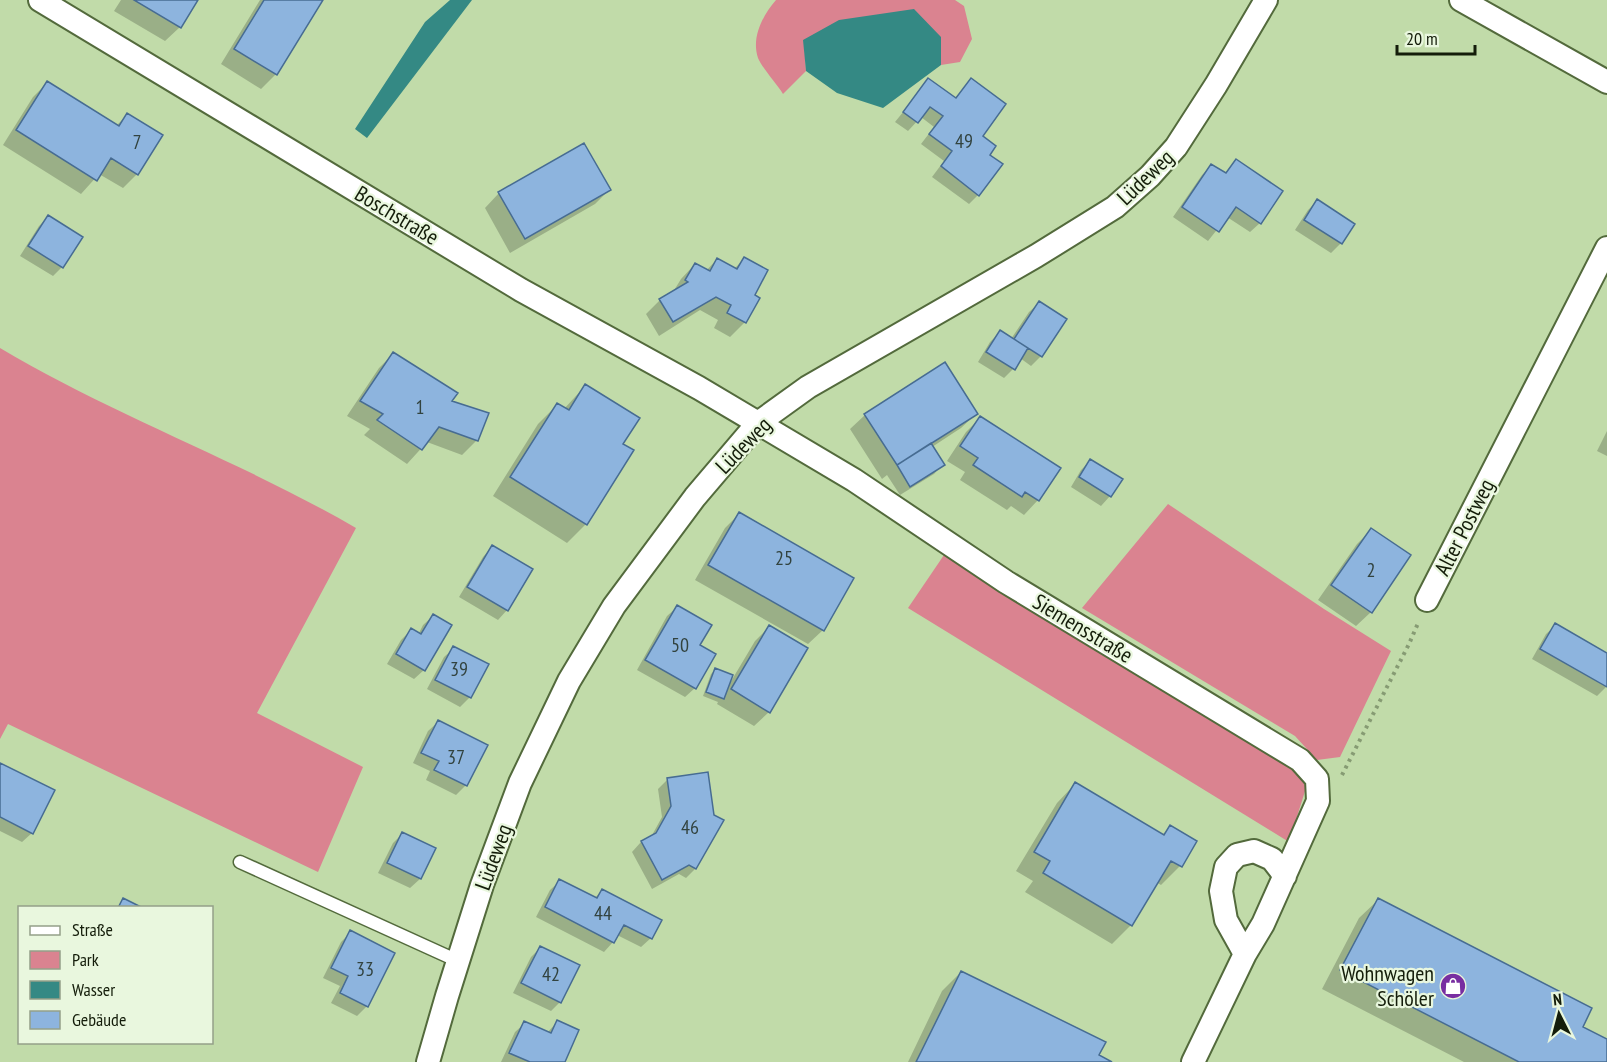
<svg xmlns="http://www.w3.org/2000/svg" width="1607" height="1062" font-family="'PT Sans Narrow',sans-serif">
  <rect width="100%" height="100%" fill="#c1dba9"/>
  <!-- green -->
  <path fill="#da8390" d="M776,0H955L964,6L972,39L960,62L941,65V37L804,40L806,71L783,94C777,84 762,68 758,58C751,37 763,15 776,0Z
    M0,348C114,416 241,461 356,528L257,713L363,767L318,872L8,724L0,739Z
    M1168,504L1324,609L1391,651L1340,757L1317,760L1295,736L1082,608Z
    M944,555L1299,770L1306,788L1289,842L908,608Z"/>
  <!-- water -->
  <path fill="#348984" d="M450,0H472L367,138L355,129L425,22Z
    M914,9L941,37V65L883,108L837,93L806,71L803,40L839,20Z"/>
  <!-- shadow -->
  <path fill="#0003" d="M121,0H196L180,27L165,41L114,11Z
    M260,0H321L276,74L261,89L221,64Z
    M929,80L954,99L971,80L981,136L988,155L978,195L969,204L932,177L944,161L921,144L934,127L921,117L908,131L895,122Z
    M47,83L116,126L127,115L137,174L123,188L99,174L81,194L3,145L33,97Z
    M1236,161L1260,223L1250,232L1227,217L1208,241L1173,217L1202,175L1211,166L1224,174Z
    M609,190L595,204L510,253L485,208L499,193Z
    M1317,201L1353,224L1341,243L1331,253L1295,230L1308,210Z
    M48,217L62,267L53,276L20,256L39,226Z
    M717,259L734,269L744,259L753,295L745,322L730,337L714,328L718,320L700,310L659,336L646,314L660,300L673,292L681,279L695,264L706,271Z
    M1039,303L1065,320L1041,356L1031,366L1020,358L1013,369L1004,378L978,362L990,342L1000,332L1011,339L1029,312Z
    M393,354L450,401L477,440L462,455L427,442L407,464L364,435L370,429L347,416L379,368Z
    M585,386L621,444L586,524L567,543L493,496L538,424L557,405L564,409Z
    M976,414L961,428L932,447L943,464L934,474L900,495L887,475L882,479L850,429L865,415Z
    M980,418L1038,500L1024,515L1011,506L1007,510L960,480L965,472L947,461L966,432Z
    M1607,431V456L1597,451Z
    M1091,460L1110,496L1101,506L1071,487L1081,470Z
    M739,514L823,630L808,644L695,580L725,528Z
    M1371,530V612L1356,626L1318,600L1357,544Z
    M492,547L507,610L498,620L459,597L483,557Z
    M677,607L698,646L695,688L685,697L637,670L667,616Z
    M433,616L424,670L414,679L387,664L401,640L411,630L418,635L423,625Z
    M1556,625L1607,654V686L1597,696L1532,659L1546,634Z
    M769,627V712L754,726L717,704L718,702L703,696L711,674L715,670L730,683L755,641Z
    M454,648L487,665L470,697L460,707L427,689L444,657Z
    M438,722L466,785L456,795L426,780L430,771L413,763L428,731Z
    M0,766L32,833L22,842L0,831Z
    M668,779L695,869L686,878L679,874L652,889L632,852L641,842L651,837L662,817L658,789Z
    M1075,784L1162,835L1171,827L1180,866L1161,885L1156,882L1131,925L1112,944L1025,892L1033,881L1016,871L1057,803Z
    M402,834L434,849L420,879L410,888L378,873L393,843Z
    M560,881L594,899L602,890L651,938L641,947L617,935L613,942L604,952L536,917L550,890Z
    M1378,900L1581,1027L1607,1041V1062H1464L1322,989L1359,918Z
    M351,932L393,954L367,1006L357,1016L331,1003L340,986L323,978L341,942Z
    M540,948L560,1002L551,1011L513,993L531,957Z
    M961,972L1109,1062H908L942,991Z
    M557,1022L563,1062H501L515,1032L525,1023L547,1033Z"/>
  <!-- building -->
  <path fill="#8db4de" stroke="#476c92" stroke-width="1.5" d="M134,0H198L181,28Z
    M264,0H323L277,75L234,49Z
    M928,78L956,98L971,78L1006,104L983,136L996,146L990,155L1003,164L979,196L941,166L952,151L929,134L943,116L930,107L918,123L903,112Z
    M47,81L119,126L127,113L163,135L138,175L111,158L97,181L16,130Z
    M584,143L611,190L525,239L498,192Z
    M1236,159L1283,191L1261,224L1236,207L1219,232L1182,207L1211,164L1226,173Z
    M1317,199L1355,224L1342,244L1304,220Z
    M48,215L83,237L63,268L28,246Z
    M744,257L768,270L755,295L760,298L746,323L727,313L731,305L716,297L673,322L659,299L688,282L685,280L695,263L710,271L717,258L737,269Z
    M1039,301L1067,319L1042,357L1014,339Z
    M1000,330L1028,348L1015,370L986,352Z
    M393,352L458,393L452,401L489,413L478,441L439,427L422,450L377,420L383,414L360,401Z
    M945,362L978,414L897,465L864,414Z
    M585,384L640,418L623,444L634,450L587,525L510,477L557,403L569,410Z
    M980,416L1061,468L1039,501L1025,492L1022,497L973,465L978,458L960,446Z
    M931,443L945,465L910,487L897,465Z
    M1090,459L1123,479L1111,497L1079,477Z
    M739,512L854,578L824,631L708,565Z
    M1371,528L1411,555L1372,613L1331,585Z
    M492,545L533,569L508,611L467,587Z
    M677,605L712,625L700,645L716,654L696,689L645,660Z
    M433,614L452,625L425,671L396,654L411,628L421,634Z
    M1555,623L1607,653V687L1540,649Z
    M769,625L808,648L770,713L731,689Z
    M453,646L489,664L471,698L435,680Z
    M715,668L733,675L724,699L706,692Z
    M438,720L488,745L467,786L434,770L439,761L421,753Z
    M0,763L55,790L33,834L0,817Z
    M708,772L714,815L724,820L696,869L689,865L662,880L641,841L656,833L671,806L667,778Z
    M1075,782L1164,835L1170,825L1197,841L1182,867L1171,861L1132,926L1043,873L1050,861L1034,852Z
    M402,832L436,848L421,879L387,863Z
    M559,879L597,898L602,889L662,920L652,939L624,925L614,943L545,907Z
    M123,898L143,908H118Z
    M1378,898L1592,1008L1583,1027L1607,1039V1062H1519L1340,970Z
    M350,930L395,953L368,1007L340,993L348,976L331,968Z
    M540,946L580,965L561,1003L521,983Z
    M961,971L1106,1042L1099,1055L1112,1062H916Z
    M557,1020L579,1030L565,1062H530L509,1053L524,1021L551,1033Z"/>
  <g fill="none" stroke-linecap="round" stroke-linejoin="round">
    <!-- lane casing -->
    <g stroke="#536a3c" stroke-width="15">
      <path id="lane" d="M240,862L458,961"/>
    </g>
    <!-- street casing -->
    <g stroke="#536a3c" stroke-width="26">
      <path id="street" d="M40,0L521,290L699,388L854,480L1006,582L1300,760L1317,779L1318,801L1263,924L1245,954L1193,1062
        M1461,0L1607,82
        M1427,600L1607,248
        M1245,954L1226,920L1221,891L1226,867L1237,855L1254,851L1272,859L1285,876
        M428,1062L447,996L482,885L520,783L569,681L614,606L695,497L758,423L808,387L1036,256L1115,207L1150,176L1176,147L1216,85L1266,0"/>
    </g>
    <!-- path -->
    <path stroke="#869b73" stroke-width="4" stroke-dasharray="3 4.5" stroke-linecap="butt" d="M1342,775L1409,644L1419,621"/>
    <!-- lane -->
    <use href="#lane" stroke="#fff" stroke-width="12"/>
    <!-- street -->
    <use href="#street" stroke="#fff" stroke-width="22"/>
  </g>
  <!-- icons -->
  <defs>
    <g id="shop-disc" transform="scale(1.35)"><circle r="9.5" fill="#782ea1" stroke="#e9f7de"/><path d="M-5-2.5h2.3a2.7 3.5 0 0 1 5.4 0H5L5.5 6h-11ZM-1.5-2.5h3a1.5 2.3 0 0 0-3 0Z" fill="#fff"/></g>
  </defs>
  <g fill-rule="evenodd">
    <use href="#shop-disc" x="1453" y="986"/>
  </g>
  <g text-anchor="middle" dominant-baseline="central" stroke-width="4.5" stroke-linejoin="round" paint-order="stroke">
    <!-- number labels -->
    <g font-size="20" fill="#32433f">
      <text x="964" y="141">49</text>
      <text x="137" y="142">7</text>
      <text x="420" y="407">1</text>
      <text x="784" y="558">25</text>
      <text x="1371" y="570">2</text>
      <text x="680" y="645">50</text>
      <text x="459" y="669">39</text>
      <text x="456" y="757">37</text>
      <text x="690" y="827">46</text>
      <text x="603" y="913">44</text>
      <text x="365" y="969">33</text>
      <text x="551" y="974">42</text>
    </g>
    <!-- street labels -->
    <g font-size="22" fill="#141d0a" stroke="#e9f7de">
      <text transform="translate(1145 177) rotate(-44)">Lüdeweg</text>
      <text transform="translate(397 215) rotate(31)">Boschstraße</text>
      <text transform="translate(743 445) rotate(-46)">Lüdeweg</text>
      <text transform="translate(1464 527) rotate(-63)">Alter Postweg</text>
      <text transform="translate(1083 628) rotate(31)">Siemensstraße</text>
      <text transform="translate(493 857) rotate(-70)">Lüdeweg</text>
    </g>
    <!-- poi labels -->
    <g font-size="22" fill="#141d0a" stroke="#e9f7de" text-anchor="end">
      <text x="1434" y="973">Wohnwagen<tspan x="1434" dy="25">Schöler</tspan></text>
    </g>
  </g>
  <!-- legend -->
  <rect x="18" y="906" width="195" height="138" fill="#e9f7de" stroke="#94a089" stroke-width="1.5"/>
  <rect x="30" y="926" width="30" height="9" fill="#ffffff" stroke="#94a089" stroke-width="1.5"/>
  <text x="72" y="936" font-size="18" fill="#141d0a">Straße</text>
  <rect x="30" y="951" width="30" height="18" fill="#da8390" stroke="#94a089" stroke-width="1.5"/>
  <text x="72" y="966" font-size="18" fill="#141d0a">Park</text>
  <rect x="30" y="981" width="30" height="18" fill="#348984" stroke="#94a089" stroke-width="1.5"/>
  <text x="72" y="996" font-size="18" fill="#141d0a">Wasser</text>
  <rect x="30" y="1011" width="30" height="18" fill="#8db4de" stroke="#94a089" stroke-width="1.5"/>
  <text x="72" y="1026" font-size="18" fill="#141d0a">Gebäude</text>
  <!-- north arrow -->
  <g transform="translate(1559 1014) rotate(354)" stroke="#e9f7de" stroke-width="4.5" paint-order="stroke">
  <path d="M0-4.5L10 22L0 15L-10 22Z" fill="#141d0a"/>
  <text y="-9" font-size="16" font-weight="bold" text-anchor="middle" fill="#141d0a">N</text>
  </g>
  <!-- scale -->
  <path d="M1397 45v9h78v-9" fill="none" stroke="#141d0a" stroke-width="3"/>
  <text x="1406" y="45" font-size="18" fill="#141d0a" stroke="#e9f7de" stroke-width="4.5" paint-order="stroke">20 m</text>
</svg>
